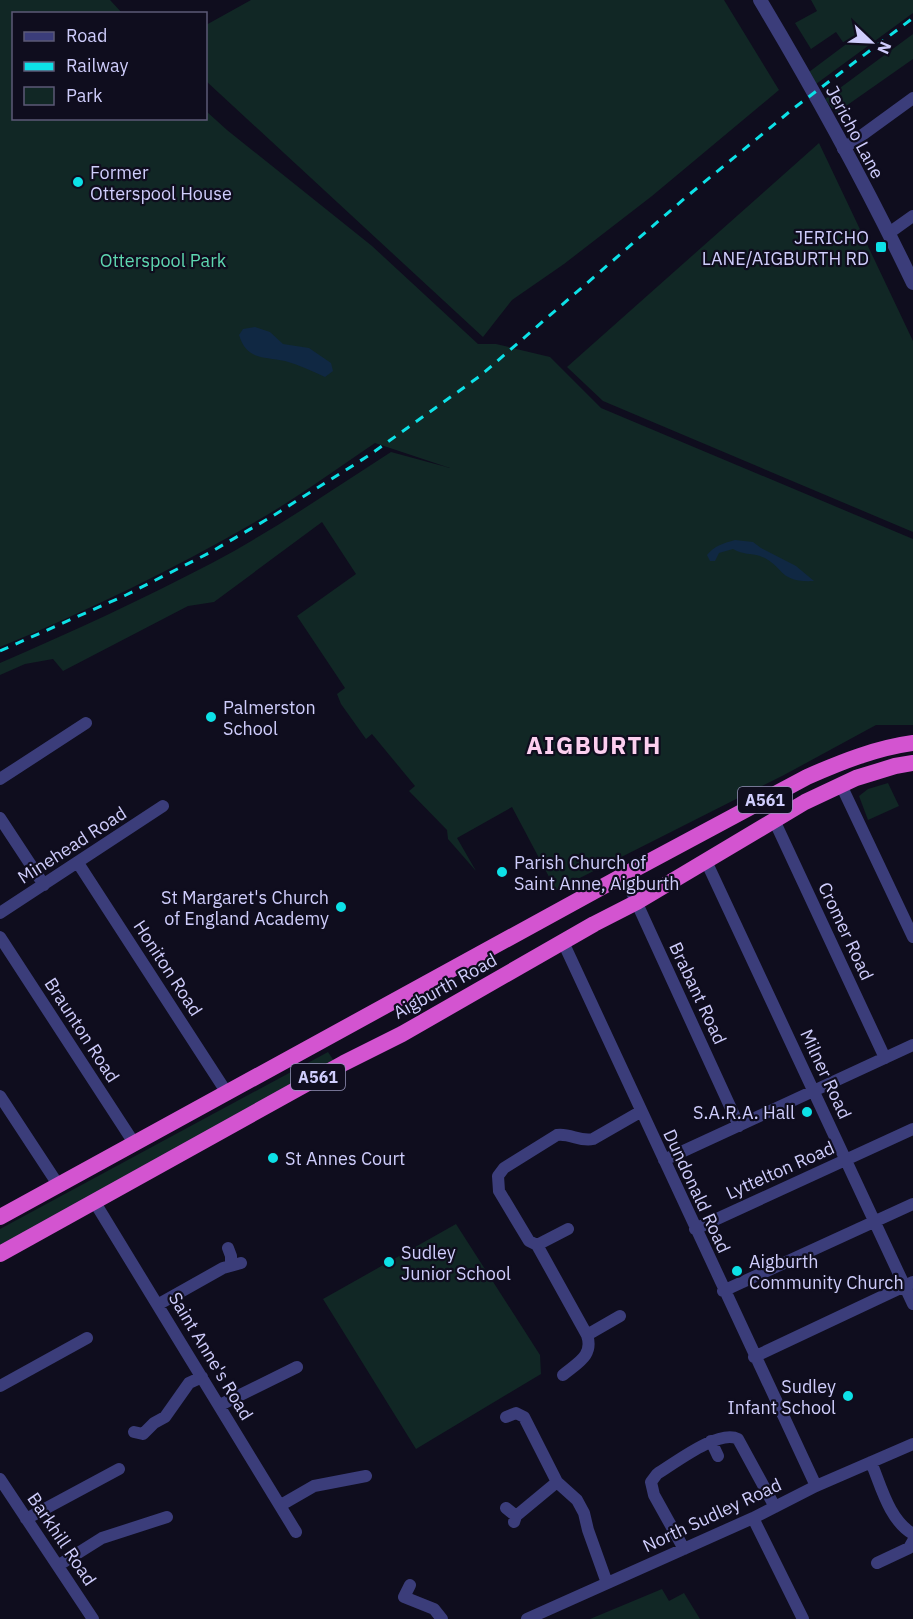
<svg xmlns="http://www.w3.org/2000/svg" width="913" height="1619" font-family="'IBM Plex Sans',sans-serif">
  <rect width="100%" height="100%" fill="#0f0d1e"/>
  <!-- green -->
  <path fill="#112725" d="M0,0H110L122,13L14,14V118H206V111L227,130L372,246L478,344H496L550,357L601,408L913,539V725H876L784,775L556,890L512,807L457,838L476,871L448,839L447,830L409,791L415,786L372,734L366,739L341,704L337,694L345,688L297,616L356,574L322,522L214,602L188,606L63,671L53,659L25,664L0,675V663C72,632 143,599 212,563C274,530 332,490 391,452L450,468L375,443C339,467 304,493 267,515C182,565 92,609 0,647Z
    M251,0H724L779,90L652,196L564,264L512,300L483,337L206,81V25Z
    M811,0H913V13L816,84L809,72L845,45L836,32L811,49L795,23L817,11Z
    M913,34V59L836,113L825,99Z
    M819,143L913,341V532L603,401L567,367Z
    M888,783L899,806L868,820L859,796L868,789Z
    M328,1052L336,1064L0,1246V1229Z
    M456,1224L540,1355L541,1374L416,1449L323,1299Z
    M662,1589L669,1601L684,1593L700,1619H590Z"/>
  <!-- water -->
  <path fill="#102843" d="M255,327L270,332L283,344L309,348L331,363L333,371L325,377C312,371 299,365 285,361C264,356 247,361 239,335L243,329Z
    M735,540L753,542L761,548L796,566L814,581C777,583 785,566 760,556C750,553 744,555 733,549L719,553L715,561H710L707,555C714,546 724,543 735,540Z"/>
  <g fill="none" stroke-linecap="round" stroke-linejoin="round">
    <!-- minor -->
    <path stroke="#3b3d7a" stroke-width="12" d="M843,149L913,98
      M889,233L913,216
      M0,779L86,723
      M841,785L913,937
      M0,818L44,885
      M774,820L885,1058
      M706,861L913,1304
      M78,863L227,1093
      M624,875L739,1126
      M0,913L163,806
      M0,937L134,1143
      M563,942L816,1486
      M0,1096L59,1186
      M664,1160L913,1045
      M94,1201L296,1532
      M695,1229L913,1129
      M537,1245L568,1229
      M228,1248L231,1256V1265
      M723,1291L913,1204
      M159,1304L223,1268L241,1263
      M587,1335L620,1316
      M754,1357L913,1282
      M563,1375C577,1363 594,1356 587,1335L537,1245L529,1241L499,1191L498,1176L504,1168L557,1135C570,1133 580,1142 593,1139L640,1112
      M0,1386L87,1338
      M220,1405L297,1367
      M506,1417L516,1413L524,1417L557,1482L577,1500L584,1513L588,1530L607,1583
      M134,1432L143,1434L154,1423L165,1417L189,1383L202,1377
      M711,1441L718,1456
      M871,1462C881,1486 889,1520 913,1534
      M0,1479L93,1619
      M281,1505L314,1486L366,1476
      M506,1508L516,1516L514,1522
      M516,1516L557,1482
      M753,1518L803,1619
      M26,1519L119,1469
      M684,1549L654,1495L651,1482L657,1474C675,1463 719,1429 738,1439L775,1507
      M877,1563L909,1548L913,1541
      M59,1565L102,1538L167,1517
      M410,1585L404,1597L434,1609L442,1619
      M527,1619L753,1518L816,1486L913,1444"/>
    <!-- tertiary -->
    <path stroke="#3b3d7a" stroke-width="14" d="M760,0C815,92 867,187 913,283"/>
    <!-- trunk -->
    <path stroke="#d354d0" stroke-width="16" d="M0,1217L624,875L807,777C841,762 876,748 913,743
      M0,1254L344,1063L402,1034L594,924L637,902L805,802L856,778L895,766L913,763"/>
    <!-- rail -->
    <path stroke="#0de1e7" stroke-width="3" stroke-dasharray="9 8" stroke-linecap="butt" d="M0,651L126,595L209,553L271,517L368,456L480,376L685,198L794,108L913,18"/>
  </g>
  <!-- markers -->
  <g fill="#0de1e7" stroke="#0f0d1e" stroke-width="2">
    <circle cx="78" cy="182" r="6"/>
    <rect x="875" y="241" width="12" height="12" rx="3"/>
    <circle cx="211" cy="717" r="6"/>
    <circle cx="502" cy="872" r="6"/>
    <circle cx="341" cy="907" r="6"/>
    <circle cx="807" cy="1112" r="6"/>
    <circle cx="273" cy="1158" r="6"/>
    <circle cx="389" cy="1262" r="6"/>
    <circle cx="737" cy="1271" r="6"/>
    <circle cx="848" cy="1396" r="6"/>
  </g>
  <g text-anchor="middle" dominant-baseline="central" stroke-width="4.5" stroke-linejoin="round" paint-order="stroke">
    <!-- shield labels -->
    <g fill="#0f0d1e" stroke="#9593b9" stroke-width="1.5">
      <rect x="738" y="787" width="54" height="26" rx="4.5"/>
      <rect x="291" y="1064" width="54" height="26" rx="4.5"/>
    </g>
    <g font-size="16" font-weight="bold" fill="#cfcdfc">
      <text x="765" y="800">A561</text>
      <text x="318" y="1077">A561</text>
    </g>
    <!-- street labels -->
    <g font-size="18" fill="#cfcdfc" stroke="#0f0d1e">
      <text transform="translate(855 132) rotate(62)">Jericho Lane</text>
      <text transform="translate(72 845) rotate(-33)">Minehead Road</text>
      <text transform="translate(846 931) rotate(65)">Cromer Road</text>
      <text transform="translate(168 968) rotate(57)">Honiton Road</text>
      <text transform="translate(445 986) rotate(-29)">Aigburth Road</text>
      <text transform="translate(698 993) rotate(65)">Brabant Road</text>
      <text transform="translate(82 1030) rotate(57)">Braunton Road</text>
      <text transform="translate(826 1074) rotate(65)">Milner Road</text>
      <text transform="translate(780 1170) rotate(-24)">Lyttelton Road</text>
      <text transform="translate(697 1191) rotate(65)">Dundonald Road</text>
      <text transform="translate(211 1356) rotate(59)">Saint Anne's Road</text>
      <text transform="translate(712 1515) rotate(-25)">North Sudley Road</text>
      <text transform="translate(62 1539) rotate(56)">Barkhill Road</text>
    </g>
    <!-- poi labels -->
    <g font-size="18" fill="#cfcdfc" stroke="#0f0d1e" text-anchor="start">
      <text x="90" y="172">Former<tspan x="90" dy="21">Otterspool House</tspan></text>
      <text x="869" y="237" text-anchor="end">JERICHO<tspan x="869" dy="21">LANE/AIGBURTH RD</tspan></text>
      <text x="223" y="707">Palmerston<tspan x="223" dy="21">School</tspan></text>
      <text x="514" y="862">Parish Church of<tspan x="514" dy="21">Saint Anne, Aigburth</tspan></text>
      <text x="329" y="897" text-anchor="end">St Margaret's Church<tspan x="329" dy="21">of England Academy</tspan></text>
      <text x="795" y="1112" text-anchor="end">S.A.R.A. Hall</text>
      <text x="285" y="1158">St Annes Court</text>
      <text x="401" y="1252">Sudley<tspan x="401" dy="21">Junior School</tspan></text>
      <text x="749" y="1261">Aigburth<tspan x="749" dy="21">Community Church</tspan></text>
      <text x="836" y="1386" text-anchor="end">Sudley<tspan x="836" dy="21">Infant School</tspan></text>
    </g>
    <!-- park labels -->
    <g font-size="18" fill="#5ed7b0" stroke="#0f0d1e">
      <text x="163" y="260">Otterspool Park</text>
    </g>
    <!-- district labels -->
    <g font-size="24" font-weight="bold" letter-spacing="1.5" fill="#fccfef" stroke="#0f0d1e">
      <text x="594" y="745">AIGBURTH</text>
    </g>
  </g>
  <!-- legend -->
  <rect x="12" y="12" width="195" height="108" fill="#0f0d1e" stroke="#5c5a77" stroke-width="1.5"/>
  <rect x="24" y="32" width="30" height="9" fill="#3b3d7a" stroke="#5c5a77" stroke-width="1.5"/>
  <text x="66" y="42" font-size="18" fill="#cfcdfc">Road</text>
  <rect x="24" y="62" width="30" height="9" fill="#0de1e7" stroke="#5c5a77" stroke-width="1.5"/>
  <text x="66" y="72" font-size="18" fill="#cfcdfc">Railway</text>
  <rect x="24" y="87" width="30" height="18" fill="#112725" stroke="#5c5a77" stroke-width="1.5"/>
  <text x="66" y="102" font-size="18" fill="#cfcdfc">Park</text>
  <!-- north arrow -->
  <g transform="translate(871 42) rotate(113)" stroke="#0f0d1e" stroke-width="4.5" paint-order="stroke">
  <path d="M0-4.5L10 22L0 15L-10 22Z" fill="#cfcdfc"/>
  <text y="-9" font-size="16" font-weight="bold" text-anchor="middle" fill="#cfcdfc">N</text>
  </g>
</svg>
